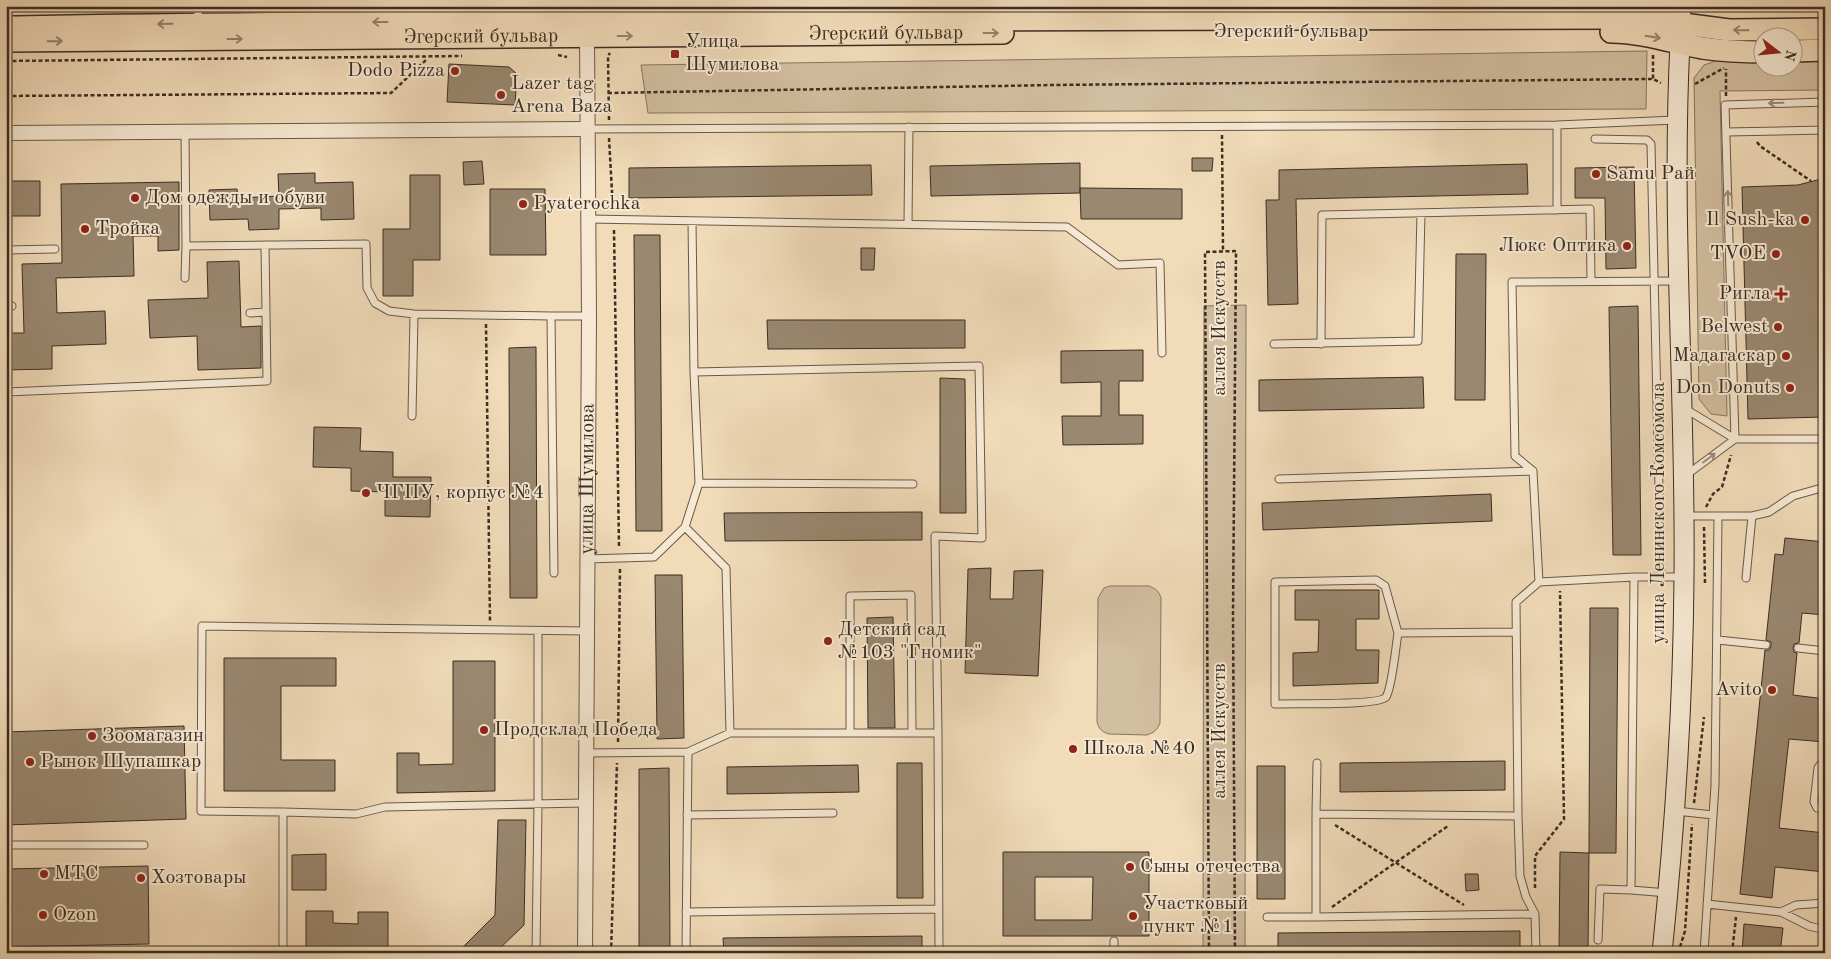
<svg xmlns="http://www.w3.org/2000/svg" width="1831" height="959" font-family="'Old Standard TT',serif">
  <rect width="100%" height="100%" fill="#f1dbb9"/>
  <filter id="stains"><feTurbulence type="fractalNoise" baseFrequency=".004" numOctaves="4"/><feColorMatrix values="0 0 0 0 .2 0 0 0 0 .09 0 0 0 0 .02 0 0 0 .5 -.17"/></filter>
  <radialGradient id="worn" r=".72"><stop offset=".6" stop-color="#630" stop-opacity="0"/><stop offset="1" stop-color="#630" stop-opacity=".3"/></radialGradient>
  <!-- green -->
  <path fill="#d2bea0" stroke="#867662" d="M1647,51L1646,109L648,113L641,65Z
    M1763,58L1764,68H1794V58H1825V90L1720,91L1727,416L1711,414L1699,399L1694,78L1704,65L1721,59Z
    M1246,305L1245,953H1203L1204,306Z
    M1110,586H1149C1156,589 1159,591 1161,598L1160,723C1157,730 1155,732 1147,735L1109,734C1102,732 1099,729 1097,722L1098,598L1104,588Z"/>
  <!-- building -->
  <path fill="#9a8871" stroke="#3b2e23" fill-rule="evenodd" d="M449,64L509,67L517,74L515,105L447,102Z
    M1192,158H1213L1212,171H1192Z
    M482,161L484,184L464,185L463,162Z
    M1080,163V193L931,196L930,166Z
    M1527,164L1528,194L1296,199L1298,304L1268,305L1266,200H1279V170Z
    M871,165L872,195L629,198V168Z
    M1634,167L1636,268L1606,269L1605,198H1575V168Z
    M315,173V183L353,182L354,219L321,220V208L279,209V229L249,230L248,219L210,220L209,190L237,189L238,198L279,196L278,174Z
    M410,175H440V260H413V296H383V229H410Z
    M1825,178V417L1748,419L1742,187L1798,185Z
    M8,181H40V216H6Z
    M179,182V250L158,251V236H133L134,276L56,278L57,313L105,311L106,344L52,346V369L6,370V333H24L22,264L62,263L61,184Z
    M1080,188L1182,189V219H1081Z
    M490,189H545L546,255H490Z
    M634,235H660L662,531H636Z
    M861,248H875L874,270H861Z
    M1456,254H1486L1485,400H1455Z
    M239,261L241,327L261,326V368L198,370L197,336L150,338L148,300L208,298L207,262Z
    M1638,306L1641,555H1613L1609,307Z
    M767,320H965V348L768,349Z
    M536,347L537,598H510L509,348Z
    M1143,350V381H1119V415H1143V444L1063,445L1062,416H1101V382L1061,383V351Z
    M1423,377L1424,408L1259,411V380Z
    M940,378L965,379L966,513H940Z
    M314,427L361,428L360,451L393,452V477H431L430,517L385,516V492L351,491V468L313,467Z
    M1491,494L1492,521L1263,530L1262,503Z
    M922,512V540L725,541L724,513Z
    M1785,538L1825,542V615L1802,613L1799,643L1794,644L1793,648L1794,652L1797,653L1793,695L1825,699V742L1789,739L1779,828L1825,833V872L1775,867L1772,898L1740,894L1765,650H1769L1771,646V642L1766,640L1775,554L1783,555Z
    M991,568L990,599H1013L1014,571L1043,570L1038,676L965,673L968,569Z
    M655,575H682L684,738L657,739Z
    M1295,590H1379V619H1356V650H1379L1378,683L1293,686V653L1318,652L1319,620H1295Z
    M1590,608H1618L1616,853H1589Z
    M893,617L895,728H868L867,618Z
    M224,658H336V686H281V760H335V791H224Z
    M453,661H495V791L397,793V753H419V765L453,764Z
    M184,726L186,819L6,825V732Z
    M1505,761V790L1340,792V763Z
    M897,763H922L923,898H897Z
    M858,765L859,792L727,794V767Z
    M1257,766H1285V899H1257Z
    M669,768L670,953H639V769Z
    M498,820H526L524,925L495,953H457L495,915Z
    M1003,852H1149V936H1003ZM1035,877H1093L1092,920H1035Z
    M1560,852L1589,853L1588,952H1559Z
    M326,854V890H292V855Z
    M148,866L149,944L6,947V869Z
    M1465,874H1478L1479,890L1466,891Z
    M306,911H333V923L358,924V912H388V953H306Z
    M1744,924L1783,928L1780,953H1742Z
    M1520,931V953H1278V933Z
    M922,936V953H724L723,938Z"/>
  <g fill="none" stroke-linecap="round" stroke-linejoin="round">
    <!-- service casing -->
    <g stroke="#685948" stroke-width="9">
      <path id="service" d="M198,23V6
        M587,129L1557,125L1676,120
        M185,132L186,246L366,244L367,288L375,303L389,311L414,314L551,316
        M1726,132L1825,130
        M1595,139L1647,140L1651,144L1661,576
        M1557,210V125
        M588,219L1067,227L1118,265L1160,263L1162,353
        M908,224L909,127
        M6,250L55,249
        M185,278L186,246
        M6,306H12
        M250,313L266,312
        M1274,344L1418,341L1421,213
        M1321,344L1322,215L1590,209L1591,281
        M694,372L979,366L982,538L935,536L938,733L939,953
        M6,392L267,381L265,245
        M1684,408L1735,439H1825
        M412,416L414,314
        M1735,439L1725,105L1825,102
        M1685,476L1735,439
        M1279,479L1533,471
        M699,483L913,484
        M1684,516H1752L1769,512L1793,496L1825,487
        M587,559L654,557L685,527L699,483L694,372L692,221
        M554,573L551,316H589
        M1746,578L1752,516
        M1539,582L1533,471L1515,456L1512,282L1678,281
        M1398,633L1385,586L1376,580L1275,582V704C1291,703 1379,706 1386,697C1392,688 1396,645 1398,633L1516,632
        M1718,640L1766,645
        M1798,648L1825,651
        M730,733H850V596L911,595L912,733H850
        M912,733H938
        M585,753L688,752L730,733L726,568L685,527
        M1825,762L1820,765L1818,768L1814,802L1817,808L1825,810
        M1676,811L1713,815
        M283,812L356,814L385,807L585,803
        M1316,814L1317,763
        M687,815L833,813
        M1518,816L1520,876L1526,897L1535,914L1536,953
        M6,845H144
        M1631,890L1668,893
        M1707,904L1781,912L1809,926L1825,930
        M686,912L938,909
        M1781,912L1796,905L1825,903
        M1535,914L1316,917V814L1518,816L1516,602L1539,582L1634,577H1684
        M1267,917H1316
        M1598,940L1600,889L1631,890L1634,577
        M1114,941V953
        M283,953V812L201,811L202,626L586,631
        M536,953L538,804V631
        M686,953L688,752
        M1704,953L1715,785L1718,516"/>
    </g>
    <!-- minor casing -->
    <g stroke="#685948" stroke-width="16">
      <g id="minor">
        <path d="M6,133L587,129"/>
        <path id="s1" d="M585,953L589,316L587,36"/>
      </g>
    </g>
    <!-- secondary casing -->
    <g stroke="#3b2e23" stroke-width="21">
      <path id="secondary" d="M1680,24L1681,6
        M1662,953C1675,828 1683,703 1684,578C1686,400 1671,221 1680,43"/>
    </g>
    <!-- primary casing -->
    <g stroke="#3b2e23" stroke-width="24">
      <g id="primary">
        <path d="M6,27C198,23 390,23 582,21C929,18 1275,17 1621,18L1652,20L1729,30L1825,29"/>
        <path d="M1611,32C1642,32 1671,42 1702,48C1722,51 1743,52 1764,52"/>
        <path id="s2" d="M6,41L1003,33"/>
        <path d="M1794,51L1825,50"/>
      </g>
    </g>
    <!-- path -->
    <path stroke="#3b2e23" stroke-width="2.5" stroke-dasharray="4 2.5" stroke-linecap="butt" d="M558,55L567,57
      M1653,55V79
      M6,61L462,56
      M1695,84L1724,68
      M608,93L1054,85L1653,79L1661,83
      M6,96L391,93L427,59
      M1726,96V69
      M609,120L608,56L610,53
      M1222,135L1223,251
      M609,138L613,210
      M1757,142L1760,146L1811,181
      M614,230L619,547
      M486,324L490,621
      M1706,507L1713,494L1722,487L1731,455
      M1704,527L1705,584
      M618,742L620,568
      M1694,803L1704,717
      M1335,825L1464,905
      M1535,888V856L1564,819L1560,591
      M1332,907L1448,826
      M1680,947L1685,931L1692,824
      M611,953L617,763
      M1209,953L1205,252L1236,251L1233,613L1235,953
      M1732,953L1736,917"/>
    <!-- service -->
    <use href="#service" stroke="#f6e8d2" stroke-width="7"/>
    <!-- minor -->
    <use href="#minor" stroke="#f6e8d2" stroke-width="14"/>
    <!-- secondary -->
    <use href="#secondary" stroke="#f6e8d2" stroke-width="19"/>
    <!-- primary -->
    <use href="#primary" stroke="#f1dbb9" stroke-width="21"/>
  </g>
  <!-- one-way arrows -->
  <defs><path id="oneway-shaft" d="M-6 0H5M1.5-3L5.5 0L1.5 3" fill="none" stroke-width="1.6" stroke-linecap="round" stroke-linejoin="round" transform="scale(1.25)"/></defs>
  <g stroke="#96846e">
    <use href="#oneway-shaft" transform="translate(380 22) rotate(180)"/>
    <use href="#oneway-shaft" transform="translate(165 24) rotate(179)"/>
    <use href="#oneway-shaft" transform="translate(1741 30) rotate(-179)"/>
    <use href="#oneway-shaft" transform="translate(991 33)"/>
    <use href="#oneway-shaft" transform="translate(625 36)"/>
    <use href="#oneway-shaft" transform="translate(1653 37) rotate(10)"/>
    <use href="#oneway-shaft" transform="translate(235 39)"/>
    <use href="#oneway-shaft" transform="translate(55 41) rotate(-1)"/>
  </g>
  <g stroke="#988b7a">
    <use href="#oneway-shaft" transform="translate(1776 103) rotate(178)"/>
    <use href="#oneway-shaft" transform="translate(1728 198) rotate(-92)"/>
    <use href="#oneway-shaft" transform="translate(1709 458) rotate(-37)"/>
  </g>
  <!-- markers -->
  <g fill="#8f2418" stroke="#f6e8d2" stroke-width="2">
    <rect x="670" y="49" width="10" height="10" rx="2.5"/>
    <circle cx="455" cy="71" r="5"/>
    <circle cx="501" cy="95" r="5"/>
    <circle cx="1596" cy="174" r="5"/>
    <circle cx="135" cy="198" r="5"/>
    <circle cx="523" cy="204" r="5"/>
    <circle cx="1805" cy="220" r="5"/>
    <circle cx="85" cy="229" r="5"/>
    <circle cx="1627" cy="246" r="5"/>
    <circle cx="1776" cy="254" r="5"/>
    <path d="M1778.5 286.5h5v5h5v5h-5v5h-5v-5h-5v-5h5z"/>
    <circle cx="1778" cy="327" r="5"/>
    <circle cx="1786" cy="356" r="5"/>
    <circle cx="1790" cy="388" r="5"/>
    <circle cx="366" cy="493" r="5"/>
    <circle cx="828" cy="641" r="5"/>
    <circle cx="1772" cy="690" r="5"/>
    <circle cx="484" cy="730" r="5"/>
    <circle cx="92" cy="736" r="5"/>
    <circle cx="1073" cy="749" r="5"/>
    <circle cx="30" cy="762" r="5"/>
    <circle cx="1130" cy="867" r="5"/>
    <circle cx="44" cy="874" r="5"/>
    <circle cx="141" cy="878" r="5"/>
    <circle cx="43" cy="915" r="5"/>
    <circle cx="1133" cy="916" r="5"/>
  </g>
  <g text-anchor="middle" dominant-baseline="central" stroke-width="4" stroke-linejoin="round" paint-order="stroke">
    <!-- street labels -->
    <g font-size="20" fill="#3b2e23" stroke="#f6e8d2">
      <text x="1291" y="32">Эгерский бульвар</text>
      <text stroke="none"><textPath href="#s2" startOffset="880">Эгерский бульвар</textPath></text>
      <text stroke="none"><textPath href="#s2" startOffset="475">Эгерский бульвар</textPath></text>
      <text transform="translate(1220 328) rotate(-90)">аллея Искусств</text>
      <text stroke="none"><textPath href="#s1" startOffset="474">улица Шумилова</textPath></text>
      <text transform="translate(1659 513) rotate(-90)">улица Ленинского Комсомола</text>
      <text transform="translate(1220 731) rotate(-90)">аллея Искусств</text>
    </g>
    <!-- poi labels -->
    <g font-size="20" fill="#3b2e23" stroke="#f6e8d2" text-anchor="start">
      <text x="685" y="42">Улица<tspan x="685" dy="23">Шумилова</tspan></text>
      <text x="445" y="71" text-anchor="end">Dodo Pizza</text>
      <text x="511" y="84">Lazer tag<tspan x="511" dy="23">Arena Baza</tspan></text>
      <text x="1606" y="174">Samu Рай</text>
      <text x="145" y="198">Дом одежды и обуви</text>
      <text x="533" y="204">Pyaterochka</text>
      <text x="1795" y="220" text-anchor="end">Il Sush-ka</text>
      <text x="95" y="229">Тройка</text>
      <text x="1617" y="246" text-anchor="end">Люкс Оптика</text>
      <text x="1766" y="254" text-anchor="end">TVOE</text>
      <text x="1771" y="294" text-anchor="end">Ригла</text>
      <text x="1768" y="327" text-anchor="end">Belwest</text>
      <text x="1776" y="356" text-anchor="end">Мадагаскар</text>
      <text x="1780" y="388" text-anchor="end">Don Donuts</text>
      <text x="376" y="493">ЧГПУ, корпус №4</text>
      <text x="838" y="630">Детский сад<tspan x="838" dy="23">№103 "Гномик"</tspan></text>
      <text x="1762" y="690" text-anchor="end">Avito</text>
      <text x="494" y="730">Продсклад Победа</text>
      <text x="102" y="736">Зоомагазин</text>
      <text x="1083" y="749">Школа №40</text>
      <text x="40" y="762">Рынок Шупашкар</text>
      <text x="1140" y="867">Сыны отечества</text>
      <text x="54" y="874">МТС</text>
      <text x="151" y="878">Хозтовары</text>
      <text x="1143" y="904">Участковый<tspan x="1143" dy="23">пункт №1</tspan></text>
      <text x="53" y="915">Ozon</text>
    </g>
  </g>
  <!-- margin -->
  <rect width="1831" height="959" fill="none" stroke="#f1dbb9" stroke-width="25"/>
  <rect x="8" y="8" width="1816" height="944" fill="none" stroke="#3b2e23" stroke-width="2.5"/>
  <rect x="12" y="12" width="1806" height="934" fill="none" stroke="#3b2e23"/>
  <!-- north arrow -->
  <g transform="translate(1778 52) rotate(106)"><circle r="24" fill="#f6e8d2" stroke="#ab9e8c"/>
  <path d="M0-4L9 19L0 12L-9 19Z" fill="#8f2418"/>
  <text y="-8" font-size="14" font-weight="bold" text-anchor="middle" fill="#3b2e23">N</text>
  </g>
  <rect width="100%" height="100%" filter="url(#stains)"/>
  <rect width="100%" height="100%" fill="url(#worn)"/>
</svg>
